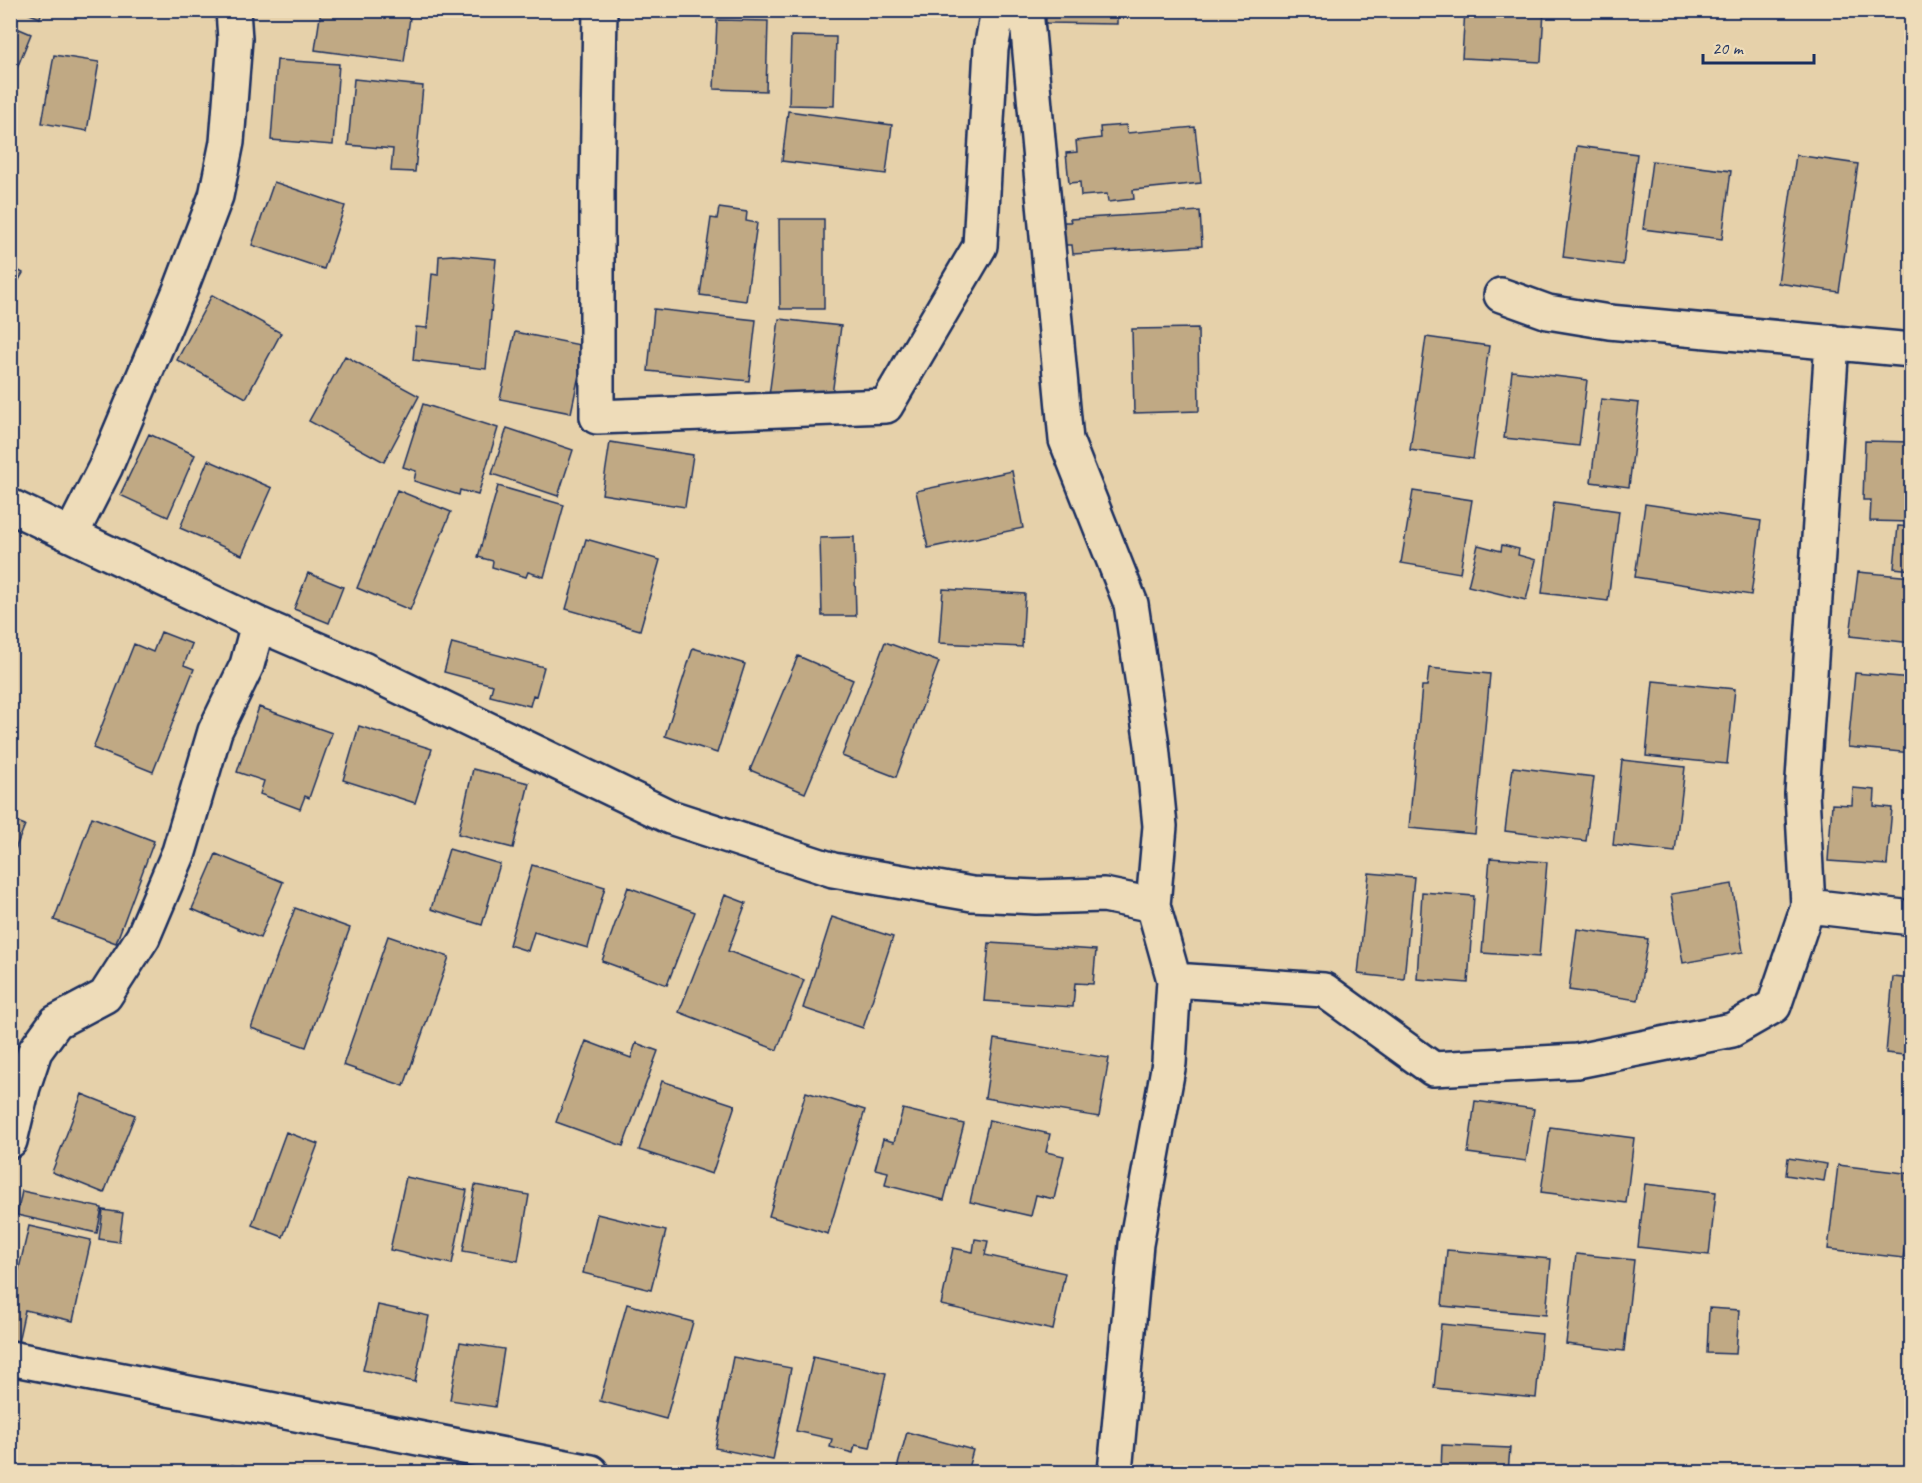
<svg xmlns="http://www.w3.org/2000/svg" width="1922" height="1483" font-family="Caveat,sans-serif">
  <rect width="100%" height="100%" fill="#e6d1aa"/>
  <filter id="ink" filterUnits="userSpaceOnUse"><feTurbulence type="fractalNoise" baseFrequency=".0167" numOctaves="2"/><feDisplacementMap in="SourceGraphic" scale="12" xChannelSelector="R" yChannelSelector="G"/><feConvolveMatrix kernelMatrix="1 2 1 2 8 2 1 2 1" color-interpolation-filters="sRGB"/></filter>
  <g filter="url(#ink)">
    <!-- building -->
    <path fill="#c0a984" stroke="#1b2f5e" stroke-width="1.5" d="M19,10H42L40,18Z
      M321,10H411L404,62L315,50Z
      M798,10H842V15Z
      M909,10H950L949,17Z
      M1046,10H1117V24L1046,23Z
      M1465,10H1544L1541,62L1462,58Z
      M717,20L768,21L766,91L714,89Z
      M10,25L31,34L10,85Z
      M791,36L836,37L834,106L789,105Z
      M54,55L99,62L87,131L42,123Z
      M277,60L339,64L333,145L271,140Z
      M354,79L423,86L415,172L391,171L393,149L348,145Z
      M788,111L892,125L886,174L782,161Z
      M1126,125L1127,133L1195,127L1201,183L1133,190L1134,199L1108,202L1107,194L1081,196L1080,182L1069,183L1066,153L1077,152L1076,141L1101,138L1100,127Z
      M1577,146L1637,154L1623,265L1563,257Z
      M1796,155L1858,164L1839,292L1778,283Z
      M1652,161L1731,171L1722,239L1643,229Z
      M274,182L345,206L324,269L252,245Z
      M719,208L747,212L746,221L757,223L746,301L700,295L711,218L717,219Z
      M1200,211L1202,246L1073,254L1072,245H1064L1063,222H1071L1070,219Z
      M779,219H824V309H780Z
      M453,255L496,259L486,369L413,360L416,327L427,328L432,274L438,275L439,256Z
      M10,266L23,273L10,295Z
      M212,295L281,333L246,398L177,360Z
      M654,309L756,320L749,381L648,371Z
      M779,319L841,326L831,403L769,396Z
      M1198,328L1199,411L1134,413L1132,329Z
      M515,332L585,346L571,413L500,399Z
      M1426,337L1489,346L1473,459L1410,450Z
      M345,356L419,396L384,462L309,421Z
      M1512,371L1587,380L1579,446L1504,438Z
      M1601,399L1639,403L1629,487L1591,482Z
      M423,404L498,428L478,495L460,490L459,495L414,481L416,471L403,467Z
      M507,428L573,450L558,496L492,474Z
      M149,434L195,455L168,517L120,495Z
      M1865,441L1912,442V522L1870,521L1871,500H1863Z
      M610,442L693,455L685,507L602,494Z
      M208,460L272,488L242,555L180,528Z
      M1012,471L1023,528L928,548L916,491Z
      M498,486L564,505L544,577L528,572L526,577L492,567L493,561L478,557Z
      M397,490L451,512L410,610L357,588Z
      M1413,491L1472,500L1460,573L1401,563Z
      M1554,502L1619,511L1608,601L1542,593Z
      M1645,504L1761,521L1751,595L1635,577Z
      M1898,526L1912,527V570L1894,568Z
      M854,537L856,616H822L820,538Z
      M586,539L660,560L640,630L566,609Z
      M1478,545L1501,551L1502,545L1519,549L1518,555L1536,560L1526,600L1468,586Z
      M1858,572L1912,577V643L1850,636Z
      M308,573L343,587L329,623L294,609Z
      M943,589L1025,594L1022,647L939,643Z
      M161,632L192,644L184,665L194,669L153,772L93,748L134,644L153,652Z
      M885,642L939,662L896,777L842,756Z
      M452,643L544,667L536,696L533,695L530,706L490,696L493,685L444,672Z
      M693,648L745,664L717,753L665,736Z
      M798,656L853,680L805,793L750,770Z
      M1429,668L1490,674L1475,834L1409,828L1422,686H1427Z
      M1855,673L1912,678V753L1848,747Z
      M1653,681L1735,689L1727,764L1646,756Z
      M259,707L332,733L309,798L305,796L300,809L260,794L264,781L237,772Z
      M359,726L432,749L415,803L343,780Z
      M1622,760L1685,767L1675,852L1613,845Z
      M1513,767L1594,777L1586,841L1505,831Z
      M473,769L529,783L513,848L458,834Z
      M1853,788L1875,790L1874,806L1892,808L1887,865L1828,861L1832,804L1852,805Z
      M92,817L154,841L116,943L54,920Z
      M10,819L25,825L10,862Z
      M1912,837V873L1906,872Z
      M449,849L500,864L482,925L431,909Z
      M216,854L283,882L260,938L192,909Z
      M1490,858L1547,862L1539,957L1482,953Z
      M532,865L605,887L588,948L534,932L528,951L509,945Z
      M1369,873L1414,877L1404,979L1358,974Z
      M1732,884L1743,952L1683,963L1671,894Z
      M628,887L695,912L667,985L602,961Z
      M1422,892L1474,896L1468,983L1417,979Z
      M725,895L746,903L728,951L804,980L777,1050L679,1012Z
      M295,908L350,928L306,1047L251,1028Z
      M832,917L893,937L863,1028L803,1008Z
      M1577,929L1648,939L1638,1000L1569,990Z
      M388,936L449,957L404,1086L343,1065Z
      M989,943L1096,950L1093,984L1075,983L1073,1007L984,1001Z
      M1893,977L1912,979V1056L1886,1053Z
      M994,1039L1109,1058L1099,1117L985,1098Z
      M586,1041L631,1058L636,1043L658,1051L623,1146L556,1122Z
      M662,1081L735,1105L712,1174L639,1150Z
      M806,1092L865,1110L828,1234L769,1216Z
      M82,1094L135,1115L104,1193L52,1172Z
      M1475,1101L1534,1109L1526,1161L1468,1153Z
      M903,1109L964,1124L944,1200L885,1185L888,1172L875,1169L883,1139L894,1142Z
      M989,1120L1050,1134L1046,1152L1064,1156L1054,1199L1036,1195L1031,1216L970,1202Z
      M1550,1127L1634,1138L1626,1203L1541,1192Z
      M286,1132L318,1144L283,1237L252,1225Z
      M1788,1158L1827,1164L1824,1181L1786,1175Z
      M1838,1165L1912,1174V1195L1903,1258L1828,1249Z
      M406,1177L467,1190L452,1264L390,1250Z
      M1645,1184L1716,1192L1709,1255L1638,1247Z
      M475,1185L529,1195L518,1261L463,1251Z
      M22,1191L102,1208L97,1233L17,1215Z
      M103,1210L123,1213L119,1242L99,1239Z
      M597,1214L666,1231L651,1290L583,1273Z
      M29,1226L91,1240L73,1321L25,1310L18,1342L10,1341V1307Z
      M975,1239L988,1241L985,1255L1065,1273L1053,1330L941,1305L953,1248L973,1252Z
      M1447,1250L1551,1259L1546,1315L1442,1306Z
      M1576,1254L1634,1260L1624,1351L1566,1344Z
      M627,1304L693,1322L666,1419L600,1401Z
      M378,1305L429,1316L415,1382L363,1370Z
      M1709,1308L1739,1310L1736,1354L1707,1353Z
      M1441,1324L1542,1334L1536,1398L1434,1388Z
      M460,1342L504,1349L495,1407L450,1400Z
      M733,1357L791,1368L773,1460L715,1448Z
      M813,1357L886,1373L870,1448L855,1445L853,1453L830,1447L832,1439L796,1431Z
      M907,1432L973,1450L967,1472H896Z
      M1442,1445L1510,1448L1508,1472H1441Z
      M232,1465L265,1472H230Z"/>
    <g fill="none" stroke-linecap="round" stroke-linejoin="round">
      <!-- street casing -->
      <g stroke="#1b2f5e" stroke-width="38">
        <path id="street" d="M600,10L597,188V417L886,406L980,246L991,49L998,10
          M1026,10L1066,440L1131,604L1152,745L1160,826L1153,905L1174,980L1169,1063L1136,1244L1115,1472
          M1501,295L1548,312L1609,322L1912,350
          M10,506L258,624L365,670L670,817L833,870L972,894L1036,897L1104,895L1153,905
          M71,535L105,468L181,288L216,196L227,142L235,39L233,10
          M1808,906L1912,918
          M1174,980L1324,990L1433,1069L1577,1061L1732,1030L1774,1006L1808,906L1802,794L1832,342
          M10,1141L23,1087L35,1051L56,1022L105,996L143,937L179,852L215,731L247,665L258,624
          M10,1358L591,1472"/>
      </g>
      <!-- street -->
      <use href="#street" stroke="#eedcb9" stroke-width="33"/>
    </g>
  </g>
  <!-- margin -->
  <rect width="1922" height="1483" fill="none" stroke="#eedcb9" stroke-width="36"/>
  <rect x="18" y="18" width="1886" height="1447" fill="none" stroke="#1b2f5e" stroke-width="2" filter="url(#ink)"/>
  <!-- scale -->
  <path d="M1703 54v9h111v-9" fill="none" stroke="#1b2f5e" stroke-width="3"/>
  <text x="1712" y="54" font-size="18" fill="#1b2f5e" stroke="#eedcb9" stroke-width="4.5" paint-order="stroke">20 m</text>
</svg>
